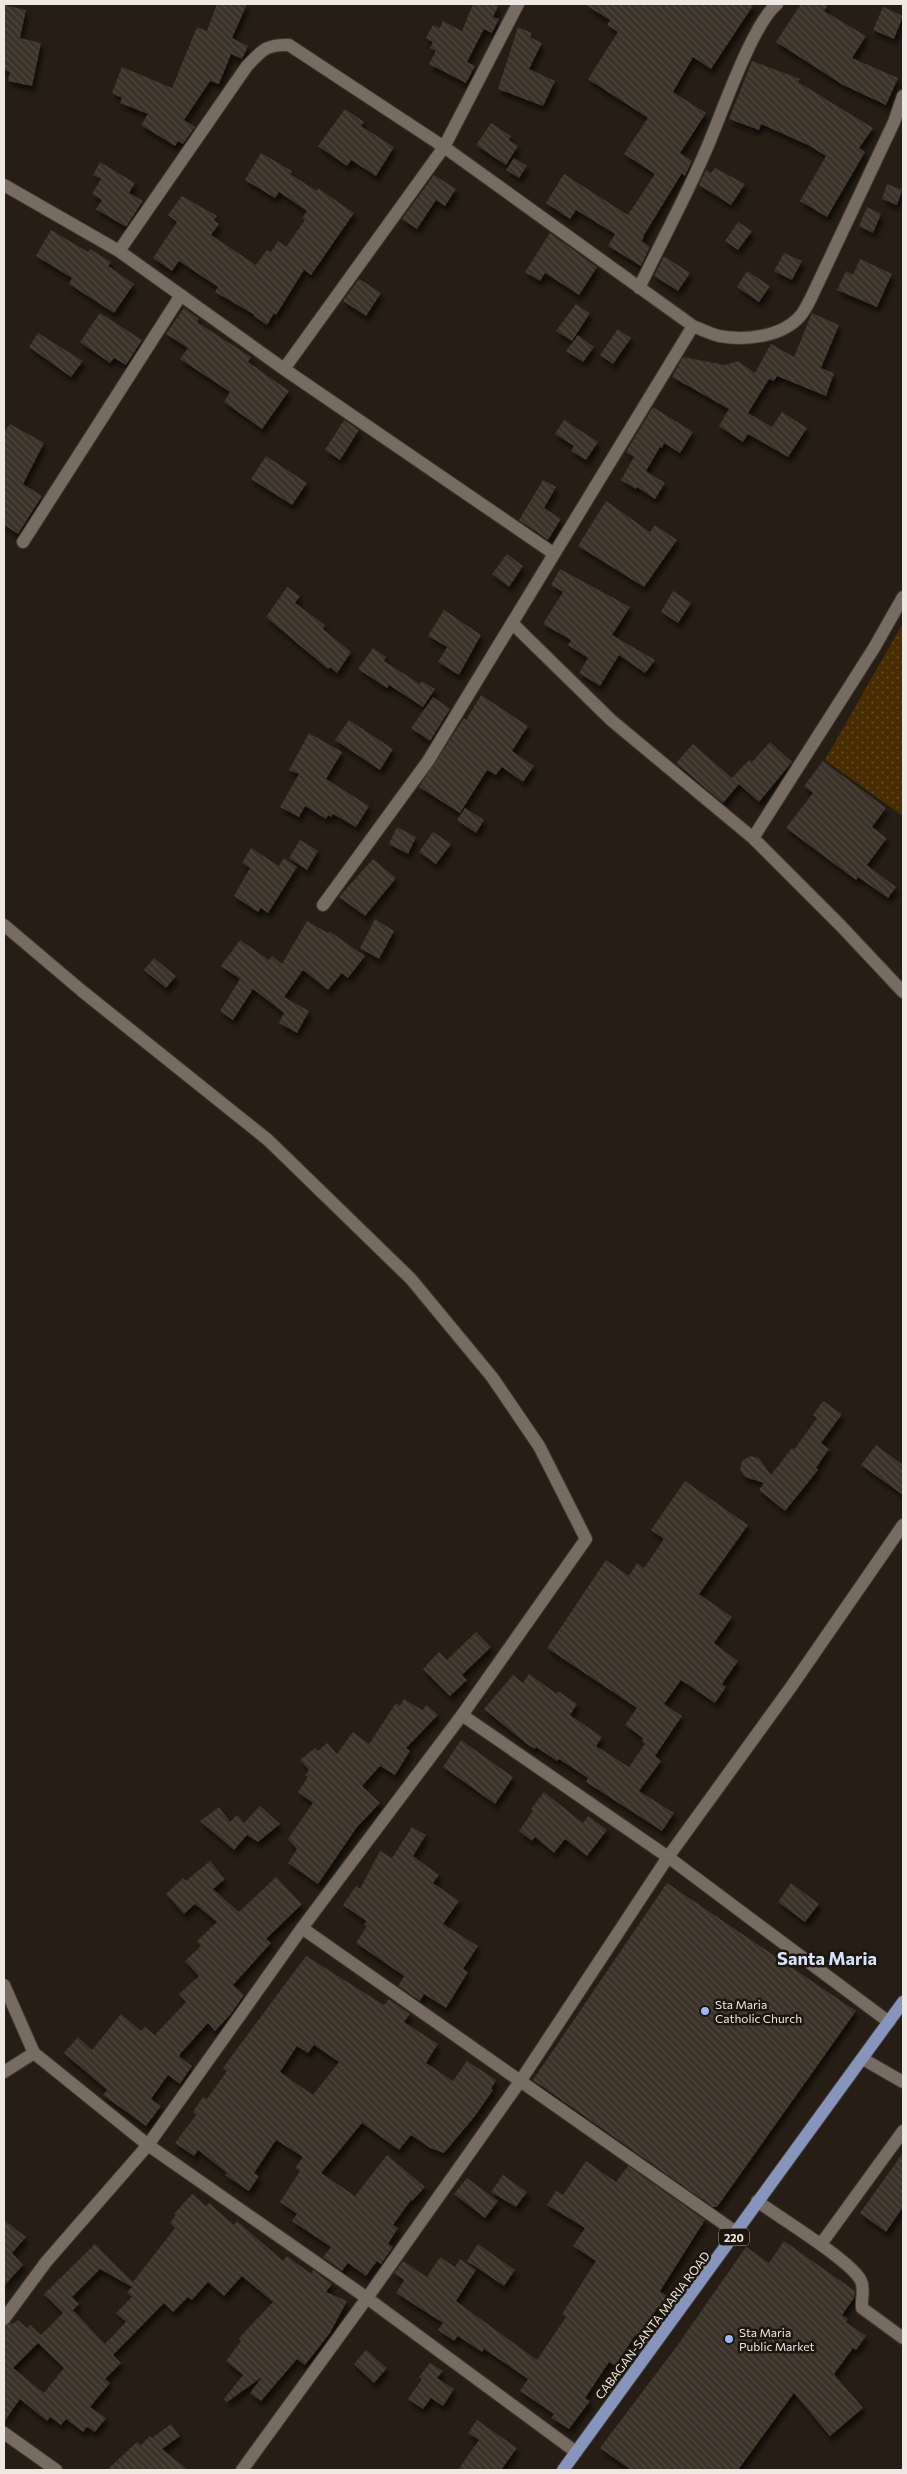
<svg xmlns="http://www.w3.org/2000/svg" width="907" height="2474" font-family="Commissioner,sans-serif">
  <defs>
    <pattern id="grass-dots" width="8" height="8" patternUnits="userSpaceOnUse" patternTransform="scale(1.25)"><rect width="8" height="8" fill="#492d02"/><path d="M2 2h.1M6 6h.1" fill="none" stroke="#644b27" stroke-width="1.8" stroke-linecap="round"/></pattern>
    <pattern id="building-back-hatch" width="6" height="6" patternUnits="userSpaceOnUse" patternTransform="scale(1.25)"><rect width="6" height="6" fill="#3b3329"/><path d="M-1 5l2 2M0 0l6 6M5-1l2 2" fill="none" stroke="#4e473e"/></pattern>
    <filter id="shadow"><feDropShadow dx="3" dy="5.5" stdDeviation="2.5" flood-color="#0009"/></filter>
  </defs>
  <rect width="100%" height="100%" fill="#261e15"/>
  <!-- grass -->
  <path fill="url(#grass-dots)" d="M903,623V816L825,760Z"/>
  <!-- building -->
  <path fill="url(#building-back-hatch)" fill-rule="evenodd" filter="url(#shadow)" d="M217,4H247L232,38L248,46L242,59L231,54L219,84L210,81L184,120L195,127L183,144L178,141L175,146L141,125L148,114L120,103L122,98L112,93L122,67L172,88L197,27L207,31Z
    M473,4H499L493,17L499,19L492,33L484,29L467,62L475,66L466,83L429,64L436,51L430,48L433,42L426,38L433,25L440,28L443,21L462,31Z
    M584,4H754L711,69L693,57L673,92L706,113L680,153L692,161L685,176L682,173L644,235L642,241L650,247L641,266L608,246L615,234L576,210L570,219L546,203L564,174L628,215L655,174L624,154L648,118L588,79L618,32L607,25L610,20Z
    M801,4H828L824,11L866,36L852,58L898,78L886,105L843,85L776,42Z
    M4,5L26,10L20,38L41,43L32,86L8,81L10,72L4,70Z
    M883,7L903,16L894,39L873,30Z
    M518,27L532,33L530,37L542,43L529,69L555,81L543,106L498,89Z
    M752,61L800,79L798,82L873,128L859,148L865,152L827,217L800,201L826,156L808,145L761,124L759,130L729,119Z
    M345,109L364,122L361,126L394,147L376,176L351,160L347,166L318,146Z
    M491,123L511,136L509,140L518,146L506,165L476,145Z
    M261,153L292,171L290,174L317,191L318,188L354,213L311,275L304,270L276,315L274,313L267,325L254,316L255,315L215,292L218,287L179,261L172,271L153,258L177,222L168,215L182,196L217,216L214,220L219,224L211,235L256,265L267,250L271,252L278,241L286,247L305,220L302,218L307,211L279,192L275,198L245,180Z
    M514,158L527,166L519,178L506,170Z
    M100,162L135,183L129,193L143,201L126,227L96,209L102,200L92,194L101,179L93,175Z
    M715,168L745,184L731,205L699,185L706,170L711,173Z
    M434,175L456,189L445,206L436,200L417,229L402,219Z
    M887,184L902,190L897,205L882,199Z
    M867,207L881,214L873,233L859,226Z
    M738,222L752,231L738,250L725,241Z
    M51,230L88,252L90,249L111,262L108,266L134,284L114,313L69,284L72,278L36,256Z
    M550,233L597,267L579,295L545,273L540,281L525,272Z
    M784,253L802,261L792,280L774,271Z
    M664,256L690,273L678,291L654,276Z
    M860,259L892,274L877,307L837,290L846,271L853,275Z
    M747,271L770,286L759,302L737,287Z
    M359,279L381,293L366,316L343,301Z
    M576,304L590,313L572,341L556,331Z
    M184,308L199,319L197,322L251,357L248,362L289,391L262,429L224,402L230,392L180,359L188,348L166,334Z
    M100,313L142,340L126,365L114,358L110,363L80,342Z
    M812,313L839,325L821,368L834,373L826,396L777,376L774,381L769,379L748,413L772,427L782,412L807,428L788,457L748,434L743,442L719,426L729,409L672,377L683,357L725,365L738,361L755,373L771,344L794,357Z
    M618,329L631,338L613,364L600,355Z
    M38,333L83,361L71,377L29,347Z
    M578,335L594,347L583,362L566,351Z
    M653,407L693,432L680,453L664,443L662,448L660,447L646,471L665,483L655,499L637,487L636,489L621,480L634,457L626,452Z
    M344,420L359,430L340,460L325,450Z
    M564,420L598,442L586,460L571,451L574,446L555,434Z
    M10,424L44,443L23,484L42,496L18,534L4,525V432Z
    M266,456L307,483L292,505L251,479Z
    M543,480L556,487L544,508L561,519L548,540L519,520Z
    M606,501L650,532L655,525L677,540L644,587L578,546Z
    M507,554L523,566L509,587L492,574Z
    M560,569L630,607L612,635L655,660L645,673L619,655L600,686L579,673L588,658L568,645L571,640L543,624L563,592L551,585Z
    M287,587L300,596L295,603L325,625L323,629L351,652L337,673L330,667L328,669L266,617Z
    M673,591L691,603L678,623L661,612Z
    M444,610L481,635L459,675L438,662L447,647L428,636Z
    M373,648L386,657L384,661L420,684L422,681L435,689L423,707L389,685L387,688L358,669Z
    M481,695L528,726L512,751L534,766L523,782L502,767L496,775L487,770L460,813L419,787L464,718L466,720Z
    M433,697L450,709L430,741L411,728Z
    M349,720L393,749L380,770L335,740Z
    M309,733L342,752L326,779L369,806L356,827L333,814L331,817L328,815L326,819L305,806L299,817L280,807L299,774L289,770Z
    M770,742L792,762L759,802L732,778L749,760L752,762Z
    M693,744L739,784L723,803L676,763Z
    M823,761L886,808L872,827L887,838L867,865L896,887L888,898L858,877L856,880L786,828L813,793L804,786Z
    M465,808L484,820L476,833L457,820Z
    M397,827L416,837L408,854L389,844Z
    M433,832L451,844L436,864L419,852Z
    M300,840L318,851L307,870L289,858Z
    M251,848L279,866L284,858L297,867L268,913L261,908L258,912L234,896L250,868L242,863Z
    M373,859L396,878L365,916L339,897Z
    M375,919L394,931L379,959L360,948Z
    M307,921L328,933L329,931L365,956L348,978L342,973L328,990L303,970L284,997L309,1011L297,1033L279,1023L284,1013L253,989L233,1020L220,1011L240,979L221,966L240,940L269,960L272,956L282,964Z
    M154,958L176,976L166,988L144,970Z
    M823,1401L842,1414L821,1443L829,1449L816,1468L818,1470L785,1511L759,1490L764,1483L745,1477L740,1470L742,1461L750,1456L759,1458L771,1475L792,1448L794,1450L817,1418L813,1415Z
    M876,1445L903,1465V1495L861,1465Z
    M685,1481L748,1525L699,1594L732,1617L714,1643L738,1661L722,1684L726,1687L715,1703L681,1680L664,1704L682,1716L655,1756L661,1761L639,1791L674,1813L662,1831L586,1782L588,1778L559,1759L557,1761L536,1747L535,1749L528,1745L484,1709L513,1675L523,1683L529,1674L557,1694L558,1691L577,1704L570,1715L602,1737L596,1746L629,1767L645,1744L642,1741L643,1738L625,1725L637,1708L547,1648L606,1560L629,1576L637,1563L644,1568L664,1539L651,1530Z
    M476,1632L491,1647L462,1675L467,1680L450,1696L423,1669L439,1652L447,1660Z
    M404,1699L422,1710L427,1705L438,1715L406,1748L410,1751L395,1775L380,1766L362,1786L380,1803L357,1827L318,1884L288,1863L297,1849L288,1839L313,1803L298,1792L308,1777L305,1775L309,1770L300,1760L315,1748L318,1751L327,1743L337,1754L353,1732L369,1744L396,1703L400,1706Z
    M461,1740L513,1777L495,1804L443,1767Z
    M544,1792L583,1823L588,1816L607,1830L587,1856L565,1839L554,1853L535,1837L532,1841L519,1831L533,1811L531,1809Z
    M260,1806L280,1824L258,1842L247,1835L234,1850L200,1821L219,1807L230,1822L237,1815L244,1823Z
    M412,1827L426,1835L413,1856L439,1875L433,1883L459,1901L443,1924L478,1946L463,1969L468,1972L446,2008L424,1994L420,2001L398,1986L404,1976L356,1943L367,1926L364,1925L366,1921L343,1905L356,1886L360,1889L380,1851L392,1858Z
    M210,1861L225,1879L213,1889L239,1912L276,1877L302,1904L266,1939L271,1943L233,1985L244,1995L231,2014L215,2031L208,2023L180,2054V2057L192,2066L180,2084L168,2075L151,2099L161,2106L146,2126L103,2095L107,2090L64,2053L78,2037L92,2050L121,2014L141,2031L145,2027L155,2035L186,2002L179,1994L199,1976L185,1961L201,1946L197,1941L217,1922L195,1904L184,1914L166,1894L183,1878L186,1881Z
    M667,1883L856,2011L717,2207H713L533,2080Z
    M791,1883L819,1904L805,1922L778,1902Z
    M306,1956L384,2005L389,1999L410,2014L404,2022L438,2044L426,2063L453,2081L467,2061L496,2080L491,2089L493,2090L475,2116L444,2153L430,2148L411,2135L399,2150L362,2123L321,2173L355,2196L387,2155L425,2187L412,2201L411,2200L393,2225L398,2228L388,2244L393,2247L381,2264L377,2261L366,2276L348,2263L342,2271L323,2257L331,2247L292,2221L297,2214L280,2202L300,2171L295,2168L303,2157L276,2140L254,2173L259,2176L249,2191L225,2175L227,2173L198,2150L194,2156L175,2143L196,2115L193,2112L203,2097L207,2099L227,2071L223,2068ZM314,2045L339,2062L313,2095L280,2072L297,2046L308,2053Z
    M903,2153V2207L886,2232L860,2213Z
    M586,2161L616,2182L628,2166L705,2220L660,2291L668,2297L660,2309L657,2308L638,2337L635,2335L615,2366L609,2362L585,2398L590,2401L569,2429L551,2418L554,2414L520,2391L528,2379L484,2349L482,2352L458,2336L454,2341L438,2330L443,2323L396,2293L404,2280L394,2273L403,2261L427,2277L440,2257L455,2267L460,2259L476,2270L456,2301L537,2360L566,2317L562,2314L596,2261L573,2246L585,2228L547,2205L556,2191L563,2195Z
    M503,2175L527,2192L516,2207L491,2192Z
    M467,2178L498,2201L485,2218L454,2194Z
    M192,2194L206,2206L209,2203L234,2225L237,2221L283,2261L287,2256L311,2274L313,2270L332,2284L326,2292L347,2301L330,2333L305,2365L297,2359L261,2401L250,2393L262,2377L227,2402L224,2399L243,2375L226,2361L241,2341L239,2338L273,2302L242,2276L224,2296L208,2282L192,2300L188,2297L173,2312L164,2303L113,2355L121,2363L105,2379L110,2383L90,2407L106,2418L95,2432L87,2427L83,2432L66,2419L61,2425L50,2417L47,2421L20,2399L4,2422V2327L11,2323L13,2324L18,2320L27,2328L30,2325L41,2335L63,2313L44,2294L95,2244L133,2282L175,2228L170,2223L176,2215L174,2214ZM100,2269L132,2287L127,2292L132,2297L116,2313L126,2322L105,2344L73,2310L79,2304L72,2297ZM38,2343L64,2368L44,2393L13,2368Z
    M4,2220L26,2237L12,2253L23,2265L4,2286Z
    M784,2241L855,2291L854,2298L842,2315L848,2319L846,2322L866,2336L856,2350L853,2348L834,2374L863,2408L830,2436L794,2393L738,2470H631L600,2448L677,2346L746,2247L769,2263Z
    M478,2244L515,2270L504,2286L467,2261Z
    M366,2350L387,2368L374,2383L354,2364Z
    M430,2363L443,2371L437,2378L454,2389L443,2406L431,2398L423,2409L408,2399L422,2379L419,2377Z
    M477,2420L517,2448L501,2470H458L479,2440L468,2433Z
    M171,2424L180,2436L162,2449L188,2470H107L137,2442L141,2445L150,2436L152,2438Z"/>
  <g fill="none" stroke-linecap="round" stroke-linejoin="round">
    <!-- minor casing -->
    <g stroke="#403933" stroke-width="14">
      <path id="minor" d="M4,185L119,251L284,369L553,553
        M119,251L247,66C262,50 267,44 289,45L444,147L693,326C701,329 710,334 719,336C745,341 783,337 801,315C805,310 808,304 811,298L894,122L903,96
        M639,288C661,242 686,197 706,150C721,116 752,24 777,4
        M284,369L444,147L518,4
        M23,542L181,295
        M512,623L611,720L753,838L841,926L903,992
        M753,838L874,648L903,597
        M323,905L428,761L693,326
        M4,925L82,991L268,1140L411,1279L492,1377L539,1446L586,1539L462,1715L302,1928L148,2145L46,2262L4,2319
        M462,1715L668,1857L889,2022
        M302,1928L737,2233
        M4,1985L34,2053L148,2145L367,2298L576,2452
        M863,2059L903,2082
        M4,2072L34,2053
        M757,2201C777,2216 853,2262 861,2281C865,2290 861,2298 862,2308L903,2338
        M821,2244L903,2131"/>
    </g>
    <!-- tertiary casing -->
    <g stroke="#403933" stroke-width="14">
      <path id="tertiary" d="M242,2470L367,2298L521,2080L668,1857L791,1687L903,1525"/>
    </g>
    <!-- secondary casing -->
    <g stroke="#403933" stroke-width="14">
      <path id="secondary" d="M4,2433L56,2470"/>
    </g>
    <!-- primary casing -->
    <g stroke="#403933" stroke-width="14">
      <path id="primary" d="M563,2470L903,2002"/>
    </g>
    <!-- minor -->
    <use href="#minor" stroke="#766c61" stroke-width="12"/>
    <!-- tertiary -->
    <use href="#tertiary" stroke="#766c61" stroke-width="12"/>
    <!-- secondary -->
    <use href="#secondary" stroke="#766c61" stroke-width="12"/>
    <!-- primary -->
    <use href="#primary" stroke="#8795bc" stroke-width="12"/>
  </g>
  <!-- markers -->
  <g fill="#98b5fd" stroke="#1c150c" stroke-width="2">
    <circle cx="705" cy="2011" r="5"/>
    <circle cx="729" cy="2339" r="5"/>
  </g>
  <g text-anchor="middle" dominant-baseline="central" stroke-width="5" stroke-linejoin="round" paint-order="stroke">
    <!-- shield labels -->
    <rect fill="#1c150c" stroke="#afa9a2" stroke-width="1" x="719" y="2228.5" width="30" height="17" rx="4"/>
    <g font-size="11" font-weight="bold" fill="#eee8e2">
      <text x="734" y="2237">220</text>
    </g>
    <!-- poi labels -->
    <g font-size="12" fill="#eee8e2" stroke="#1c150c" text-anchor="start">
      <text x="715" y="2004">Sta Maria<tspan x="715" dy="14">Catholic Church</tspan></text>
      <text x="739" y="2332">Sta Maria<tspan x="739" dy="14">Public Market</tspan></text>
    </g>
    <!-- street labels -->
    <g font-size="12" fill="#eee8e2" stroke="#1c150c">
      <text transform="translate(652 2325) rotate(-53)">CABAGAN-SANTA MARIA ROAD</text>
    </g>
    <!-- district labels -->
    <g font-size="18" font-weight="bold" fill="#d6e2fe" stroke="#1c150c">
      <text x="827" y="1958">Santa Maria</text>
    </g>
  </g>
  <!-- border -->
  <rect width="907" height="2474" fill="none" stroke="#eee8e2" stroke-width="10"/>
</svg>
